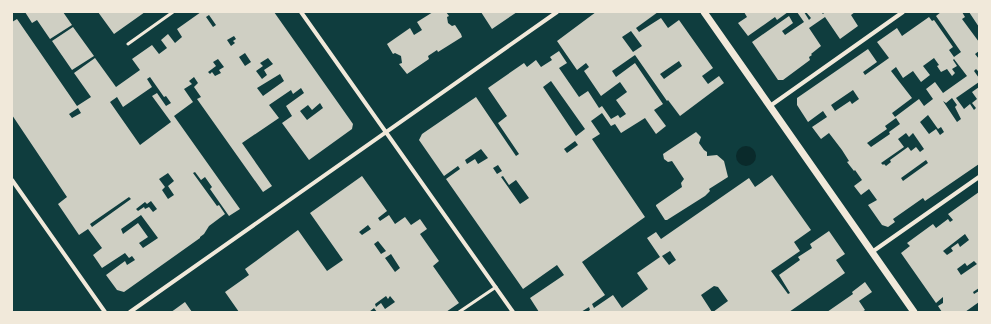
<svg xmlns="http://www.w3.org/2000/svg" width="991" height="324" font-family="Bitter,serif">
  <rect width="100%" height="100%" fill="#0f3d3e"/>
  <!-- water -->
  <path fill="#0a2a2b" d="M736 156a10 10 0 1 1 20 0a10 10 0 1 1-20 0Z"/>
  <!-- building -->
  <path fill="#cfcfc3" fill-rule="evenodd" d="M25,12H63L72,25L50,39L37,20L32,23Z
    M98,12H145L114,34Z
    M201,12H274L353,124L352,129L309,160L282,123L292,116L286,106L304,93L301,88L293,94L291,90L269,105L279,118L242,143L272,186L263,192L197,99L201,97L194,87L198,83L194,77L189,81L192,84L184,89L193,102L174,116L240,209L229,216L210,189L212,187L205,177L201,180L195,172L193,173L217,206L219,205L225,214L209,226L204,234L200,237V238L124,292L117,290L106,275L125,261L127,265L135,260L132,256L129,258L125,253L102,268L93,255L102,248L88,229L79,235L58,204L67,197L12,115V22L17,19L77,106L91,97L74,73L95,58L116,87L140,70L132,59L152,45L159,54L167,48L161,40L168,34L175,43L182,37L177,29ZM209,15L216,25L213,27L206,17ZM234,36L236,39L233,41L235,43L231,46L227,40ZM245,53L251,62L245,66L239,57ZM268,58L273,64L264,70L267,75L262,79L256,71L263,66L260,63ZM218,59L224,67L219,70L221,73L215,76L212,72L210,74L208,72L216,66L213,62ZM280,74L284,81L263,96L257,88ZM150,77L164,97L166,96L171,103L166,106L157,93L152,96L171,122L140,145L110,102L117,97L123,107L152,87L147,79ZM320,103L323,108L307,120L300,111L308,105L312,110ZM78,108L81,113L72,118L69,114ZM168,173L174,181L168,186L174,195L168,199L162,190L165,187L159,179ZM129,197L131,199L92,227L90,224ZM151,201L157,209L153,212L149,207L145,209L144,207L138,211L136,209L145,202L147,204ZM141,215L158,238L143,248L139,243L148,237L138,223L123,234L121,229Z
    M433,12H446L449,16L447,17L448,23L452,26L455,25L461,34L462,37L438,52L437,50L428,56L429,59L407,74L399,64L402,63L401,56L395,53L393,54L387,44L410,28L414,35L422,30L417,22Z
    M481,12H517L492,29Z
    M596,12H658L636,28L639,32L661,18L668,28L679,20L713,68L702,76L708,84L719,76L724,83L680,116L668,100L667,101L635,55L612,71L616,77L635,63L663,104L654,110L666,126L656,134L645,118L621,133L615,124L611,126L602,113L591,121L600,134L592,139L645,217L582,262L605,295L592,304L594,308L613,295L622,308L648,289L637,273L660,257L647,238L656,232L661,239L749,178L755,187L772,175L811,230L794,242L800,251L771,271L788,294L790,293L779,275L800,260L798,257L812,248L810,244L829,231L845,254L836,260L845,273L789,312H713L728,301L718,287L714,286L701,295L712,312H587L590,310L589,307L581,312H539L530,298L564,275L557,265L523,289L446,179L460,169L458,166L444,176L419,140L422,134L476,97L516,156L519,154L498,123L507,116L488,88L524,63L527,67L536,60L541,67L552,60L550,57L559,51L567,63L559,68L579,97L588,91L599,108L602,106L611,119L618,115L620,118L626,114L616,100L627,92L620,82L601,96L584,71L589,67L586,63L577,70L557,41ZM631,31L642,46L633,52L622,37ZM679,61L682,66L664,79L660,74ZM551,81L585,129L576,136L543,87ZM575,141L578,145L567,153L564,149ZM481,149L488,158L478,164L475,159L467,164L465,160ZM498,165L502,171L497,174L493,168ZM503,176L509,185L516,180L529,198L520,204L501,177ZM670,251L676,260L669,265L662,256Z
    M744,12H788L777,20L775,17L748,36L738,23L747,17Z
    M797,12H804L809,20L811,18L806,12H821L823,14L825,12H855L851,15L858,26L840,39L825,17L809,28L821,46L811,54L812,55L809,57L810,60L783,80H778L752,42L789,16L793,23L782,31L785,35L804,22Z
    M941,12H962L965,17L962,19L979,42V51L975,54L979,59V72L976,69L974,71L979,78V82L956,98L964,109L970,104L974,110L976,108L972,103L977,99L972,92L979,87V164L925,201L923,198L893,219L895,222L888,227L882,225L868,205L877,200L869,189L861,195L854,186L862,180L855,170L854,171L847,162L849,161L842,150L829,133L821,139L812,127L827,117L823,111L808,122L797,105V98L868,49L877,62L863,72L865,75L889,58L877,42L897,28L902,36L929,17L932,21L934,20L953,47L949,50L954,57L961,52L936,16ZM934,58L939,65L937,66L941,72L947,69L952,76L955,73L952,69L957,66L953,60L954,59L967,76L943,93L935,82L926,89L933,99L924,106L919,99L895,117L892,113L912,98L891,71L896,67L903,78L913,71L921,82L930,75L923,66ZM853,90L859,99L852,104L850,101L835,111L831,105ZM952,98L957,105L955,107L961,119L957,122L943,101L946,103ZM928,115L938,129L941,127L944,132L940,135L936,129L929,134L920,122ZM896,118L900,124L889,132L890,134L871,147L867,143L887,129L885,126ZM906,133L909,137L913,133L924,149L920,152L916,147L911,151L908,147L890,160L891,162L886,166L884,164L883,165L881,163L904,147L898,139ZM926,160L928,163L903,181L901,178Z
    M969,12H979V27Z
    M73,27L94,56L72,70L52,41Z
    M696,132L701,137L699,143L704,150L707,152V156L717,155L724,161L728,177L709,189L710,191L705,196L667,220H665L656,206V205L682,187L681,183L684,179L672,161L668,162L664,159L663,154Z
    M362,176L387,211L378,218L380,221L389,215L395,224L405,217L411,225L420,219L427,229L420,234L439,261L433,266L459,303L446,312H377L374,308L369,312H239L225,292L249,275L245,269L298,230L327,271L343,260L310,213ZM368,225L371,229L362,235L359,232ZM378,241L386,251L381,254L374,244ZM391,254L400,268L395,272L385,258ZM386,296L388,299L390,296L395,302L385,309L381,303L376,307L375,304Z
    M979,192V288L973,292L974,294L979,291V302L965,312H942L938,306L943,303V297L936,303L901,253L910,246L907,243L933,224L936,228L948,219L950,222L953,220L948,214ZM965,234L969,240L960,247L958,243L951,248L953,251L947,255L943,251ZM974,261L977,264L961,275L957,269L965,263L967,266Z
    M865,282L872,292L859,301L865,310L862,312H827L853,294L852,292Z
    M185,302L192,312H171L174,310Z"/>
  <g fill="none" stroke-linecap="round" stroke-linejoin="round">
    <!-- service -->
    <path stroke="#f1e9da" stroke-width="3" d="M128,44L173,12
      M459,312L496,287"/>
    <!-- minor -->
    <path stroke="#f1e9da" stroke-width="4" d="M301,12L513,312
      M770,106L903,12
      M12,180L105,312
      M872,252L979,177
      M130,312L557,12"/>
    <!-- tertiary -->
    <path stroke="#f1e9da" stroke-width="7" d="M704,12L914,312"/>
  </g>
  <!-- border -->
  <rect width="991" height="324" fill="none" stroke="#f1e9da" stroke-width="26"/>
</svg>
